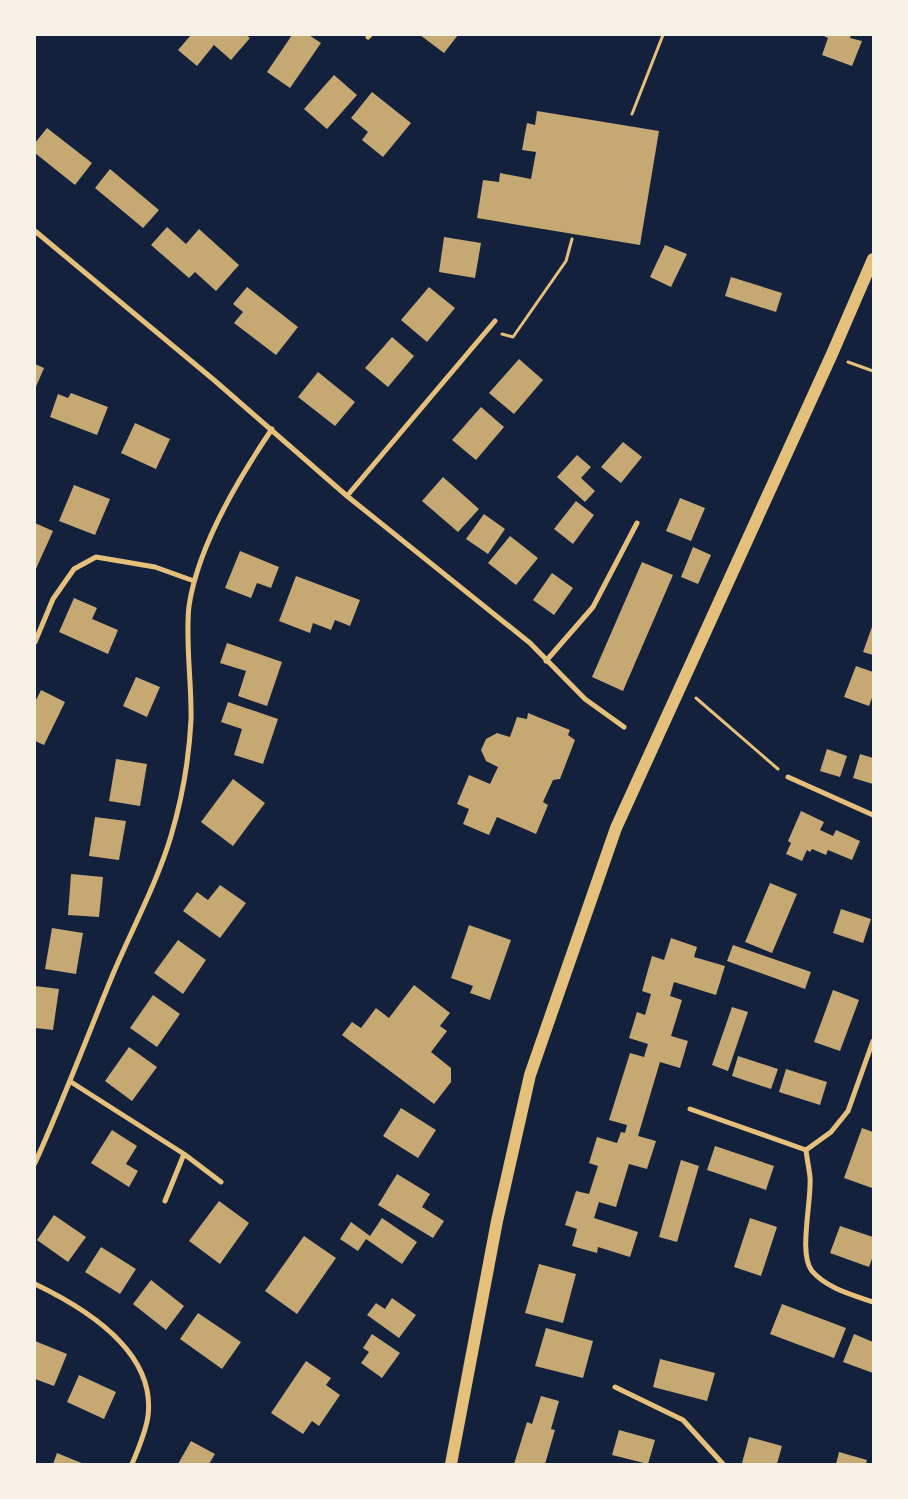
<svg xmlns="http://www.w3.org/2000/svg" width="908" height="1499" font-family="Barlow,sans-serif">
  <rect width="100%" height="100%" fill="#14213d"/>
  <!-- building -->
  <path fill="#c6a872" d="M191,35H246L250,38L231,60L214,45L197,66L178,50Z
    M292,35H309L321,43L290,88L267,72Z
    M420,35H458L444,53Z
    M822,35H851L850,38L862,41L852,66L822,55L828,38Z
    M334,75L357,95L327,129L304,109Z
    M372,92L411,123L383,157L362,140L368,132L351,118Z
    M537,111L659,131L640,245L477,218L483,180L499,182L500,173L531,179L536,152L522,150L527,123L535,125Z
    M47,128L92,163L75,185L35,153V143Z
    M110,169L159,210L143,228L95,188Z
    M167,227L186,244L199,229L239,265L216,291L195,272L189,278L151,245Z
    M444,237L481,243L475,278L439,272Z
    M665,245L687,254L671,287L650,277Z
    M731,277L782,293L776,312L725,296Z
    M247,287L298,327L276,355L234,323L243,312L233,304Z
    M429,287L455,308L427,342L401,320Z
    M392,337L414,356L388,387L365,368Z
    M519,359L543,380L514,414L489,393Z
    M35,364L44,368L35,389Z
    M318,372L355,402L335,426L298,397Z
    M71,393L108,407L97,435L50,417L58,394L68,398Z
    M481,407L504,427L476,460L452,440Z
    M135,423L170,439L156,469L121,453Z
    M623,442L642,457L621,483L601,467Z
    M577,455L591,467L581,478L595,491L585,502L557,477Z
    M443,477L479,509L458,532L422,501Z
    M74,485L110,499L95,535L59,521Z
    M680,498L705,508L691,541L666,531Z
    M576,501L594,515L573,544L554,529Z
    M484,514L505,529L488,554L466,539Z
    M35,523L53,531L35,571Z
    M510,536L538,558L516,585L488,563Z
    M693,547L711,555L698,584L681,577Z
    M240,551L279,567L271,588L257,583L251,598L225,588Z
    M642,562L673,575L623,691L592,677Z
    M552,573L573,588L554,615L533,600Z
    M296,576L360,600L350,626L335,620L331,630L313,623L310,633L279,621Z
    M74,598L97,608L92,619L118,630L108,654L59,632Z
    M873,624V655L863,652Z
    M227,643L282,662L267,706L238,696L246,671L220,663Z
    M856,666L873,672V695L869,706L844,697Z
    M136,677L160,687L147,717L123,706Z
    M41,690L65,702L44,745L35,741V702Z
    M228,702L278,719L263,764L234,755L242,729L221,722Z
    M528,713L570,730L568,735L575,740L560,779L553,780L543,802L548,805L536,834L497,817L489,835L463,824L469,809L457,804L469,775L490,784L498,767L486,761L481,750L486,739L497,733L510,737L517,717L527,719Z
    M827,749L847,756L840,777L820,771Z
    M860,754L873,758V784L853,778Z
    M116,759L147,764L140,806L109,801Z
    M233,779L265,803L233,846L201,822Z
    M801,811L824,822L820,830L833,836L836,830L860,841L852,860L828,850L826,855L812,849L810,852L807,850L802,861L786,854L791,843L788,841Z
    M95,817L126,821L119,860L89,856Z
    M71,874L103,877L99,917L68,915Z
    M770,883L797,894L772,953L745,942Z
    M220,885L246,903L220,938L183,911L197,892L208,900Z
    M841,909L871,919L863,943L833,933Z
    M469,925L511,940L490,1000L470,993L473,986L451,978Z
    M52,928L83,933L76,974L45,969Z
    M671,938L697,947L694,957L725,966L716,995L674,982L670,996L682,1000L671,1036L688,1041L680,1068L660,1062L638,1136L656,1141L647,1169L629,1164L616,1207L599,1202L594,1218L638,1232L630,1257L598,1247L597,1253L572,1246L577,1229L565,1225L576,1191L589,1194L598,1166L589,1163L597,1137L617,1143L621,1132L625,1133L627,1125L609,1120L630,1053L644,1057L648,1044L629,1038L637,1012L645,1015L651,994L642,991L652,956L664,960Z
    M178,940L206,960L183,994L154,973Z
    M733,945L811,972L805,989L727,961Z
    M414,985L450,1013L440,1026L447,1031L431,1052L451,1068V1082L434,1104L342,1035L352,1022L361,1028L376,1008L389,1018Z
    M35,986L59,989L53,1030L35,1028Z
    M833,990L859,1000L840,1051L814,1042Z
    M153,995L180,1014L157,1047L130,1028Z
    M732,1007L748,1012L728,1071L712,1065Z
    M129,1047L157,1067L132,1101L105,1081Z
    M738,1056L778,1069L771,1089L732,1076Z
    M786,1069L827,1082L820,1105L779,1092Z
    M401,1108L436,1130L418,1158L383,1136Z
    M862,1128L873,1132L872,1188L844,1178Z
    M112,1130L137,1146L126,1164L138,1171L129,1187L91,1163Z
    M715,1146L774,1166L766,1190L707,1170Z
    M681,1160L699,1166L677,1242L659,1237Z
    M397,1174L430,1194L422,1207L444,1221L433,1238L378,1205Z
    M219,1201L249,1223L220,1264L189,1241Z
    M54,1215L86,1237L68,1262L37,1240Z
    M382,1218L417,1242L402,1264L366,1239L358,1251L340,1239L351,1222L370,1236Z
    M750,1218L777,1227L761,1276L734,1267Z
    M840,1226L873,1237V1256L869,1267L830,1253Z
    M304,1236L336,1258L297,1314L265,1291Z
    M101,1247L136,1269L120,1294L85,1272Z
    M539,1264L576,1274L563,1323L525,1313Z
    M151,1280L184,1306L166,1330L133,1304Z
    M392,1298L416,1315L399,1338L367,1315L376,1303L385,1309Z
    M782,1304L846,1328L834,1358L770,1334Z
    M198,1313L241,1342L222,1369L180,1339Z
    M546,1328L593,1341L583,1378L535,1366Z
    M372,1334L400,1353L382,1378L361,1363L369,1352L363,1348Z
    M854,1334L873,1342V1373L843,1362Z
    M35,1341L67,1354L54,1386L35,1379Z
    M660,1359L715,1373L707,1401L653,1387Z
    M306,1361L331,1378L326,1385L340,1395L319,1426L312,1421L303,1434L271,1413Z
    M79,1375L116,1392L104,1419L67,1402Z
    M541,1396L559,1401L551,1429L555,1430L545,1464H514L527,1422L532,1424Z
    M619,1430L655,1440L648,1464L612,1455Z
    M749,1437L782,1446L777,1464L742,1463Z
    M191,1441L215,1454L209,1464H178Z
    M839,1452L867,1460L866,1464H836Z
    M57,1453L84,1464H53Z"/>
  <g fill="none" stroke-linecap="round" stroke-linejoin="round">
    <!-- path -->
    <path stroke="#e5c07b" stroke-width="3" d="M632,114L663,35
      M502,334L513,337L566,261L572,239
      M848,362L873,371
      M696,698L778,769"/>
    <!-- minor -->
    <path stroke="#e5c07b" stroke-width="5" d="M368,37L370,35
      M35,231L214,380L347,496L530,643L585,699L624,727
      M347,496L495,321
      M35,642L53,599L74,569L96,557L155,567L194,581
      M546,661L593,607L637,523
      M788,777L873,815
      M71,1082L184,1154L221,1182
      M690,1109L806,1150
      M806,1150C807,1159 809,1168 810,1177C812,1200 798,1254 812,1271C826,1288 853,1295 873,1302
      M806,1150L831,1132L848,1111L873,1041
      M35,1163C63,1101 87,1037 113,974C132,929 157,883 171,836C182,799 189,759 191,720C192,684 185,641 189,606C198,546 238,479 272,429
      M165,1201L184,1154
      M35,1284C85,1308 156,1351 148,1416C146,1431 138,1450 132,1464
      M615,1387L683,1420L723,1464"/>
    <!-- primary -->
    <path stroke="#e5c07b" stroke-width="12" d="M451,1464L497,1221L530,1075L616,828L832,354L873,259"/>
  </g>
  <!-- border -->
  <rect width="908" height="1499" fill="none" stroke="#f6f1e7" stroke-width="72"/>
</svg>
